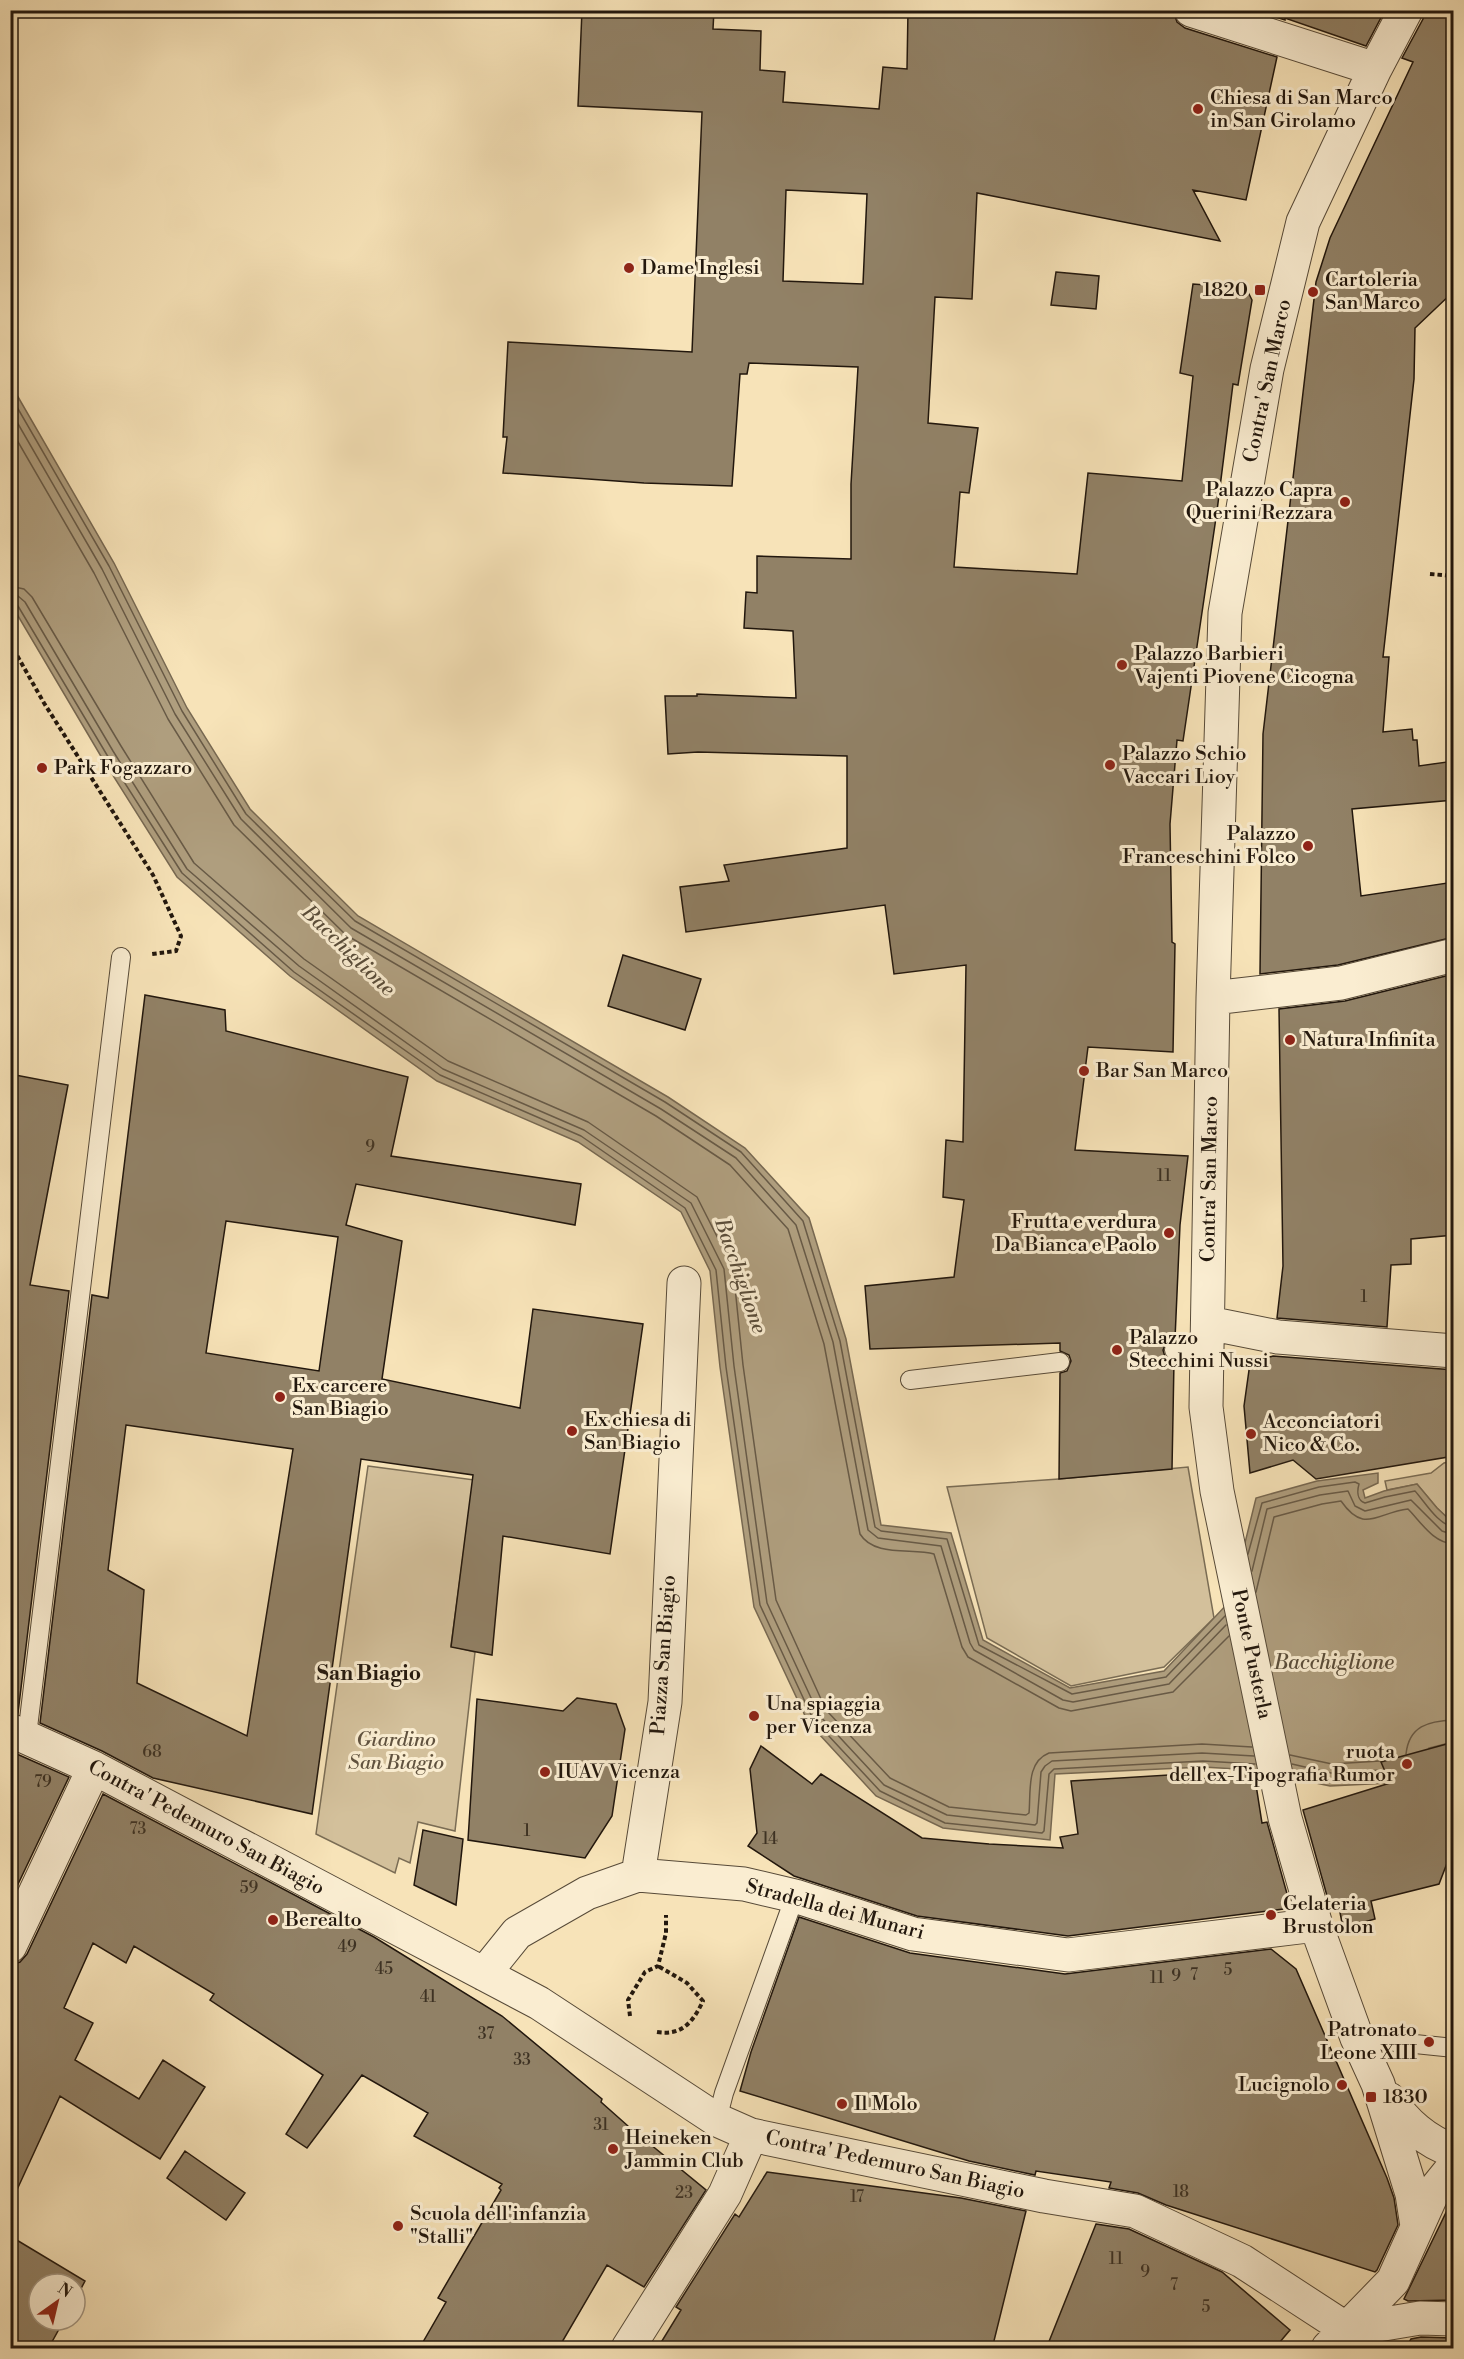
<svg xmlns="http://www.w3.org/2000/svg" width="1464" height="2359" font-family="'Libre Bodoni',serif">
  <rect width="100%" height="100%" fill="#f7e3b8"/>
  <filter id="stains"><feTurbulence type="fractalNoise" baseFrequency=".00333" numOctaves="4"/><feColorMatrix values="0 0 0 0 .2 0 0 0 0 .09 0 0 0 0 .02 0 0 0 .5 -.17"/></filter>
  <radialGradient id="worn" r=".72"><stop offset=".6" stop-color="#630" stop-opacity="0"/><stop offset="1" stop-color="#630" stop-opacity=".3"/></radialGradient>
  <!-- green -->
  <path fill="#d3c09b" stroke="#7a6c54" stroke-width="1.5" d="M1453,1461V1523L1437,1508L1417,1484L1387,1490L1385,1481L1431,1473L1444,1463Z
    M368,1466L505,1484L467,1527L451,1646L475,1652L455,1831L418,1822L410,1863L399,1858L395,1873L316,1834Z
    M1188,1467L1214,1618L1164,1667L1071,1686L987,1638L947,1487L1059,1479Z"/>
  <!-- water -->
  <path fill="#af9e7e" stroke="#776851" stroke-width="1.5" d="M10,383L114,563L187,708L250,809L358,916L668,1097L745,1148L809,1218L846,1339L881,1525L951,1533L983,1640L1070,1688L1164,1671L1231,1600L1256,1498L1317,1481L1378,1473V1483L1363,1490L1365,1498L1384,1491L1417,1484L1437,1508L1453,1523V1742L1429,1748L1435,1769L1390,1783L1330,1786L1254,1770L1203,1767L1055,1774L1050,1840L943,1828L876,1796L808,1722L754,1607L720,1367L710,1271L681,1212L578,1142L437,1081L290,976L177,877L102,758L11,604Z"/>
  <g fill="none" stroke-linecap="round" stroke-linejoin="round">
    <!-- shore -->
    <path stroke="#685a46" stroke-width="1.5" d="M10,395L109,566L182,711L246,814L355,921L665,1102L741,1152L803,1221L840,1341L875,1527L881,1531L947,1539L979,1645L1072,1694L1166,1677L1225,1616
      M10,410L102,569L175,714L241,819L351,928L661,1109L736,1158L796,1225L833,1342L868,1530L878,1538L941,1546L970,1643L974,1650L1063,1700L1073,1702L1169,1684L1226,1625
      M10,428L94,573L168,719L234,825L346,935L656,1116L730,1165L788,1229L824,1344L860,1534C874,1557 912,1548 934,1554L962,1647L968,1657L1059,1708L1071,1711L1173,1692L1229,1636
      M10,586L24,589L32,597L121,746L194,863L304,959L448,1061L588,1122L697,1197L733,1268L743,1365L776,1600L826,1710L890,1778L949,1807L1026,1815L1029,1813C1031,1792 1026,1762 1049,1753L1202,1744L1252,1747
      M10,595L18,596L25,602L113,751L187,869L299,966L443,1069L584,1130L691,1203L724,1269L734,1366L767,1603L819,1715L884,1785L947,1815L1035,1825L1037,1823L1041,1772L1045,1766L1052,1761L1202,1753L1254,1756
      M10,602L18,606L107,755L182,873L294,972L440,1075L581,1136L685,1208L716,1270L726,1367L760,1605L813,1719L880,1791L945,1823L1042,1833L1044,1831L1049,1774L1054,1769L1203,1761L1255,1764
      M1248,1554L1262,1503L1319,1487L1355,1482L1359,1484C1357,1491 1357,1500 1365,1503L1385,1497L1415,1491C1425,1502 1438,1525 1454,1527
      M1252,1571L1267,1509L1320,1495L1348,1491L1355,1506L1365,1511L1411,1500L1442,1531L1454,1535
      M1256,1592L1274,1517L1322,1504L1341,1501C1364,1534 1376,1513 1408,1509C1421,1522 1433,1543 1454,1544
      M1406,1754C1409,1726 1428,1721 1454,1720
      M1290,1755L1332,1764L1380,1761
      M1292,1764L1331,1773L1383,1770
      M1294,1772L1330,1780L1386,1777"/>
  </g>
  <!-- building -->
  <path fill="#918166" stroke="#22170d" stroke-width="1.5" fill-rule="evenodd" d="M582,10H714L713,29L761,31L760,70L785,72L783,102L879,109L883,67L907,69L908,10H1173L1177,22L1185,28L1277,57L1246,200L1193,190L1220,241L977,193L972,299L935,297L928,423L978,428L969,493L960,492L954,567L1077,574L1088,473L1182,481L1193,376L1180,373L1193,284L1246,288L1252,300L1238,385L1233,384L1217,511L1183,741L1177,740L1170,824L1172,942L1175,944L1173,1052L1088,1047L1075,1150L1188,1156L1180,1225L1175,1339L1167,1341L1163,1350L1165,1357L1174,1361L1172,1469L1059,1479L1060,1373L1067,1371L1071,1361L1069,1355L1060,1351V1343L870,1349L865,1286L954,1277L964,1200L943,1197L946,1140L963,1142L966,965L894,974L885,905L686,932L680,887L729,881L724,865L847,848V756L698,752L668,754L665,696H697V694L796,698L793,631L744,628L746,592L757,593V556L851,559V484L858,367L749,363L747,374H740L732,486L644,483L503,473L507,437H503L508,342L692,352L702,112L578,106ZM786,190L867,194L863,284L783,281Z
    M1254,10H1385L1366,46L1285,18V20Z
    M1425,10H1454V291L1415,328L1414,379L1383,657H1389L1383,732L1412,729L1413,740H1417L1419,766L1454,761V800L1352,809L1361,896L1454,882V937L1338,965L1260,974L1263,734L1316,282L1330,238L1413,62L1402,58L1423,19Z
    M1056,272L1099,276L1096,309L1051,305Z
    M623,955L701,979L685,1030L608,1006Z
    M1454,974V1235L1411,1239V1264L1391,1265L1387,1327L1277,1318L1283,1266L1279,1009L1345,1001Z
    M145,995L225,1010L226,1031L408,1077L391,1156L581,1184L575,1225L356,1184L346,1225L402,1241L382,1379L520,1408L533,1309L643,1324L610,1554L503,1536L492,1655L451,1647L473,1475L361,1459L312,1814L153,1778L102,1751L40,1723L92,1295L108,1298ZM226,1221L338,1237L319,1371L206,1353ZM126,1425L293,1449L247,1736L137,1683L144,1590L108,1570Z
    M10,1074L68,1085L30,1285L69,1291L18,1713L10,1712Z
    M1273,1356L1454,1370V1456L1316,1479L1293,1460L1250,1473L1244,1406L1250,1363Z
    M577,1698L616,1704L625,1729L612,1816L585,1858L468,1840L477,1699L563,1711Z
    M1454,1742V1845L1439,1884L1371,1901L1375,1919L1343,1928L1338,1902L1329,1903L1303,1810L1390,1783L1381,1762Z
    M761,1746L812,1784L821,1774L922,1838L989,1844L1063,1848L1060,1837L1078,1834L1071,1781L1185,1774L1186,1781L1254,1772L1262,1823L1267,1822L1291,1908L1068,1936L917,1916L794,1876L748,1846L757,1833L750,1769Z
    M10,1751L69,1777L10,1901Z
    M103,1794L374,1937L502,2016L602,2099L601,2102L628,2126L706,2190L644,2287L607,2265L558,2349H419L446,2302L438,2298L501,2190L499,2188L502,2184L414,2136L428,2113L362,2075L307,2148L286,2134L323,2075L210,2000L214,1994L134,1946L126,1963L93,1943L64,2008L93,2023L75,2060L139,2099L163,2060L205,2087L160,2159L60,2096L10,2205V1965L20,1962L27,1954Z
    M423,1830L463,1839L456,1905L414,1885Z
    M799,1917L910,1953L1065,1974L1271,1949L1296,1969L1387,2178L1394,2198L1398,2225L1377,2270L1375,2272L1166,2205L1138,2193L1109,2188L1111,2182L1036,2171L1035,2175L969,2161L740,2091L751,2052Z
    M185,2151L245,2193L226,2220L167,2178Z
    M767,2172L961,2198L1026,2211L992,2349H657L681,2310L676,2307L735,2214L739,2217Z
    M1454,2196V2300L1408,2301L1404,2299Z
    M1096,2224L1129,2229L1222,2272L1290,2330L1274,2349H1046Z
    M10,2236L85,2281L75,2300V2284H39V2320H64L48,2349H10Z
    M1421,2337L1454,2338V2349H1405L1411,2339Z"/>
  <g fill="none" stroke-linecap="round" stroke-linejoin="round">
    <!-- lane casing -->
    <g stroke="#574a38" stroke-width="20">
      <path id="lane" d="M1174,1350L1208,1348
        M910,1380L1060,1362
        M27,1736L121,957
        M1357,2038L1454,2048
        M717,2120L724,2093L795,1896"/>
    </g>
    <!-- street casing -->
    <g stroke="#574a38" stroke-width="35">
      <path id="street" d="M1191,10L1375,69
        M1406,10L1375,69L1303,222L1267,369L1225,613L1213,998L1206,1407L1217,1491L1285,1818L1316,1925L1357,2038L1378,2084L1412,2194L1417,2226
        M1213,998L1341,983L1454,955
        M1208,1323L1278,1337L1454,1351
        M10,1730L94,1768L539,2003L717,2120L751,2135L1044,2196L1135,2211L1242,2261L1348,2330L1361,2348
        M638,1875L665,1702L684,1283
        M10,1946L94,1768
        M484,1974L517,1933L587,1893L638,1875L744,1884L795,1896L913,1934L1068,1955L1316,1925
        M1389,2099C1406,2123 1425,2141 1454,2151
        M1348,2330L1420,2318L1454,2319
        M628,2348L725,2194L751,2135
        M1328,2348L1393,2281L1433,2192L1454,2166"/>
    </g>
    <!-- path -->
    <path stroke="#22170d" stroke-width="4" stroke-dasharray="4.5 3" stroke-linecap="butt" d="M1430,574L1454,576
      M10,643L44,703L153,875L181,936L176,951L152,954
      M630,2016L628,2000L645,1972L658,1966L666,1933V1915
      M657,2032C682,2036 693,2022 703,2001L687,1983L658,1966"/>
    <!-- lane -->
    <use href="#lane" stroke="#faedd1" stroke-width="18"/>
    <!-- street -->
    <use href="#street" stroke="#faedd1" stroke-width="33"/>
  </g>
  <!-- markers -->
  <g fill="#8f2418" stroke="#faedd1" stroke-width="2">
    <circle cx="1198" cy="109" r="6"/>
    <circle cx="629" cy="268" r="6"/>
    <rect x="1254" y="284" width="12" height="12" rx="3"/>
    <circle cx="1313" cy="292" r="6"/>
    <circle cx="1345" cy="502" r="6"/>
    <circle cx="1122" cy="665" r="6"/>
    <circle cx="1110" cy="765" r="6"/>
    <circle cx="42" cy="768" r="6"/>
    <circle cx="1308" cy="846" r="6"/>
    <circle cx="1290" cy="1040" r="6"/>
    <circle cx="1084" cy="1071" r="6"/>
    <circle cx="1169" cy="1233" r="6"/>
    <circle cx="1117" cy="1350" r="6"/>
    <circle cx="280" cy="1397" r="6"/>
    <circle cx="572" cy="1431" r="6"/>
    <circle cx="1251" cy="1434" r="6"/>
    <circle cx="754" cy="1716" r="6"/>
    <circle cx="1407" cy="1764" r="6"/>
    <circle cx="545" cy="1772" r="6"/>
    <circle cx="1271" cy="1915" r="6"/>
    <circle cx="273" cy="1920" r="6"/>
    <circle cx="1429" cy="2042" r="6"/>
    <circle cx="1342" cy="2085" r="6"/>
    <rect x="1365" y="2091" width="12" height="12" rx="3"/>
    <circle cx="842" cy="2104" r="6"/>
    <circle cx="613" cy="2149" r="6"/>
    <circle cx="398" cy="2226" r="6"/>
  </g>
  <g text-anchor="middle" dominant-baseline="central" stroke-width="6" stroke-linejoin="round" paint-order="stroke">
    <!-- number labels -->
    <g font-size="16" fill="#3e3223">
      <text x="370" y="1147">9</text>
      <text x="1164" y="1176">11</text>
      <text x="1364" y="1297">1</text>
      <text x="152" y="1752">68</text>
      <text x="43" y="1782">79</text>
      <text x="138" y="1829">73</text>
      <text x="527" y="1831">1</text>
      <text x="770" y="1839">14</text>
      <text x="249" y="1888">59</text>
      <text x="347" y="1947">49</text>
      <text x="384" y="1969">45</text>
      <text x="1228" y="1970">5</text>
      <text x="1194" y="1975">7</text>
      <text x="1176" y="1976">9</text>
      <text x="1157" y="1978">11</text>
      <text x="428" y="1997">41</text>
      <text x="486" y="2034">37</text>
      <text x="522" y="2060">33</text>
      <text x="601" y="2125">31</text>
      <text x="1181" y="2192">18</text>
      <text x="684" y="2193">23</text>
      <text x="857" y="2197">17</text>
      <text x="1116" y="2259">11</text>
      <text x="1145" y="2272">9</text>
      <text x="1174" y="2285">7</text>
      <text x="1206" y="2307">5</text>
    </g>
    <!-- poi labels -->
    <g font-size="20" fill="#22170d" stroke="#faedd1" text-anchor="start">
      <text x="1210" y="98">Chiesa di San Marco<tspan x="1210" dy="23">in San Girolamo</tspan></text>
      <text x="641" y="268">Dame Inglesi</text>
      <text x="1325" y="280">Cartoleria<tspan x="1325" dy="23">San Marco</tspan></text>
      <text x="1248" y="290" text-anchor="end">1820</text>
      <text x="1333" y="490" text-anchor="end">Palazzo Capra<tspan x="1333" dy="23">Querini Rezzara</tspan></text>
      <text x="1134" y="654">Palazzo Barbieri<tspan x="1134" dy="23">Vajenti Piovene Cicogna</tspan></text>
      <text x="1122" y="754">Palazzo Schio<tspan x="1122" dy="23">Vaccari Lioy</tspan></text>
      <text x="54" y="768">Park Fogazzaro</text>
      <text x="1296" y="834" text-anchor="end">Palazzo<tspan x="1296" dy="23">Franceschini Folco</tspan></text>
      <text x="1302" y="1040">Natura Infinita</text>
      <text x="1096" y="1071">Bar San Marco</text>
      <text x="1157" y="1222" text-anchor="end">Frutta e verdura<tspan x="1157" dy="23">Da Bianca e Paolo</tspan></text>
      <text x="1129" y="1338">Palazzo<tspan x="1129" dy="23">Stecchini Nussi</tspan></text>
      <text x="292" y="1386">Ex carcere<tspan x="292" dy="23">San Biagio</tspan></text>
      <text x="584" y="1420">Ex chiesa di<tspan x="584" dy="23">San Biagio</tspan></text>
      <text x="1263" y="1422">Acconciatori<tspan x="1263" dy="23">Nico &amp; Co.</tspan></text>
      <text x="766" y="1704">Una spiaggia<tspan x="766" dy="23">per Vicenza</tspan></text>
      <text x="1395" y="1752" text-anchor="end">ruota<tspan x="1395" dy="23">dell'ex-Tipografia Rumor</tspan></text>
      <text x="557" y="1772">IUAV Vicenza</text>
      <text x="1283" y="1904">Gelateria<tspan x="1283" dy="23">Brustolon</tspan></text>
      <text x="285" y="1920">Berealto</text>
      <text x="1417" y="2030" text-anchor="end">Patronato<tspan x="1417" dy="23">Leone XIII</tspan></text>
      <text x="1330" y="2085" text-anchor="end">Lucignolo</text>
      <text x="1383" y="2097">1830</text>
      <text x="854" y="2104">Il Molo</text>
      <text x="625" y="2138">Heineken<tspan x="625" dy="23">Jammin Club</tspan></text>
      <text x="410" y="2214">Scuola dell'infanzia<tspan x="410" dy="23">"Stalli"</tspan></text>
    </g>
    <!-- street labels -->
    <g font-size="20" fill="#22170d" stroke="#faedd1">
      <text transform="translate(1268 381) rotate(-78)">Contra' San Marco</text>
      <text transform="translate(1210 1179) rotate(-89)">Contra' San Marco</text>
      <text transform="translate(1251 1654) rotate(78)">Ponte Pusterla</text>
      <text transform="translate(664 1655) rotate(-86)">Piazza San Biagio</text>
      <text transform="translate(206 1828) rotate(28)">Contra' Pedemuro San Biagio</text>
      <text transform="translate(835 1910) rotate(15)">Stradella dei Munari</text>
      <text transform="translate(895 2165) rotate(12)">Contra' Pedemuro San Biagio</text>
    </g>
    <!-- park labels -->
    <g font-size="20" font-style="italic" fill="#60523f" stroke="#faedd1">
      <text x="396" y="1740">Giardino<tspan x="396" dy="23">San Biagio</tspan></text>
    </g>
    <!-- water labels -->
    <g font-size="21" font-style="italic" fill="#5a4d3a" stroke="#faedd1">
      <text transform="translate(348 951) rotate(44)">Bacchiglione</text>
      <text transform="translate(740 1276) rotate(71)">Bacchiglione</text>
      <text x="1334" y="1663">Bacchiglione</text>
    </g>
    <!-- neighbourhood labels -->
    <g font-size="21" font-weight="bold" fill="#22170d" stroke="#faedd1">
      <text x="369" y="1674">San Biagio</text>
    </g>
  </g>
  <!-- margin -->
  <rect width="1464" height="2359" fill="none" stroke="#f7e3b8" stroke-width="36"/>
  <rect x="12" y="12" width="1440" height="2335" fill="none" stroke="#22170d" stroke-width="3"/>
  <rect x="18" y="18" width="1428" height="2323" fill="none" stroke="#22170d" stroke-width="1.5"/>
  <!-- north arrow -->
  <g transform="translate(57 2302) rotate(34)"><circle r="28" fill="#faedd1" stroke="#a49783" stroke-width="1.5"/>
  <path d="M0-4.5L10 22L0 15L-10 22Z" fill="#8f2418"/>
  <text y="-9" font-size="16" font-weight="bold" text-anchor="middle" fill="#22170d">N</text>
  </g>
  <rect width="100%" height="100%" filter="url(#stains)"/>
  <rect width="100%" height="100%" fill="url(#worn)"/>
</svg>
